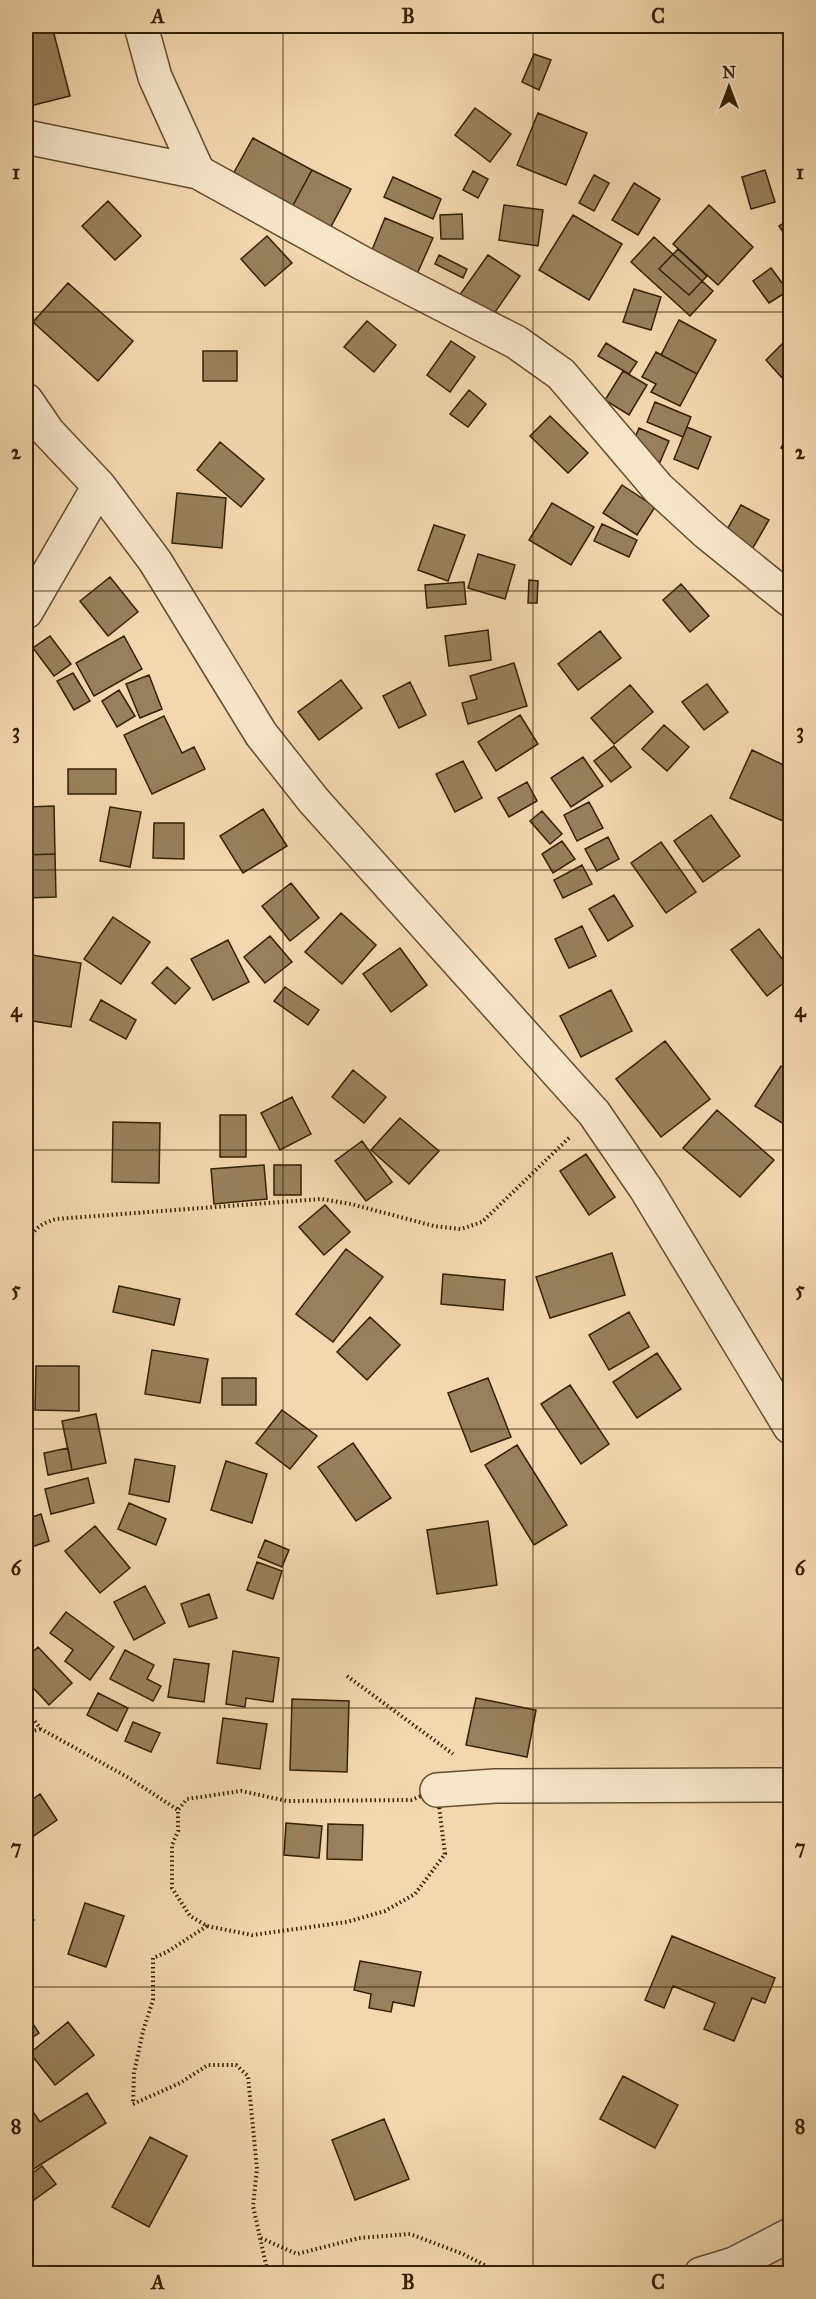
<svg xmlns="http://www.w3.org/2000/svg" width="816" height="2299" font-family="'IM FELL Great Primer',serif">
  <rect width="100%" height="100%" fill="#f3d7ae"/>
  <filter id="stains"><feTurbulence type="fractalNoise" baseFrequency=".00333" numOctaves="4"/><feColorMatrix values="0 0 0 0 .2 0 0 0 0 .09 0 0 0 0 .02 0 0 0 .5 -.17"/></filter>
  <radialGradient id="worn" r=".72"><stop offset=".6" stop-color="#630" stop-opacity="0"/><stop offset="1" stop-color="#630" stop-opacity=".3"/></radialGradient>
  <!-- building -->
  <path fill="#98805c" stroke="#352104" stroke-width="1.5" d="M26,26H52L70,96L26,107Z
    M725,26H768L767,33L725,28Z
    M534,54L551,60L539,90L522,82Z
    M475,108L511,134L490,162L455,135Z
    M538,113L587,133L566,185L517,165Z
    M253,138L312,170L292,207L232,176Z
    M312,170L351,189L326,236L292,207Z
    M765,170L775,202L751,209L742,177Z
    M473,171L488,179L478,198L463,190Z
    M594,175L609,183L594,211L579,203Z
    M393,177L441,199L433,219L384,197Z
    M634,183L660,199L638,235L612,220Z
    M108,201L141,236L115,260L82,226Z
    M504,205L543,210L538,246L499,240Z
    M709,205L753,247L718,285L673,244Z
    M462,214L463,239H441L440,215Z
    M573,215L622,244L589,300L539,270Z
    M385,218L433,238L417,274L370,255Z
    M790,219V243L779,226Z
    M267,236L292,263L265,286L241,259Z
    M654,237L713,291L690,316L631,262Z
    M678,249L707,276L689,295L659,269Z
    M439,255L467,269L463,278L435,264Z
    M488,255L520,276L491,318L459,296Z
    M771,268L788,291L769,303L753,281Z
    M68,283L133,341L98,381L33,322Z
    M634,289L661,297L651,330L623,322Z
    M679,320L716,340L697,374L661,355Z
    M367,321L396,345L374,372L344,347Z
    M787,339L790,342V375L785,381L766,360Z
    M451,341L475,357L450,392L427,375Z
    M606,343L637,362L629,374L598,356Z
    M203,351H237V381H203Z
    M656,352L697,374L680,406L651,392L656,384L642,377Z
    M623,371L647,385L629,415L605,400Z
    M469,390L486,404L468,427L450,414Z
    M655,402L691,417L683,437L647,422Z
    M550,416L588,453L568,473L530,436Z
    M687,427L711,437L698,469L674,459Z
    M639,428L669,441L660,462L630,449Z
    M790,429V453L781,448Z
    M220,442L264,479L241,507L197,470Z
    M622,485L655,507L637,535L603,513Z
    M177,493L226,498L222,548L172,543Z
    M552,503L594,527L571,565L529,540Z
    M741,505L769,520L747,558L720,542Z
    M602,524L637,540L629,557L594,541Z
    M434,525L465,535L448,581L418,570Z
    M478,554L515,565L505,599L468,588Z
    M790,558V577L783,573Z
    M110,577L138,612L108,636L80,601Z
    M529,580L538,581L537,603H528Z
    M464,582L466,604L427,608L425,585Z
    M681,584L709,616L690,632L663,600Z
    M488,630L491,660L449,666L445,636Z
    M600,631L621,658L578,690L558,664Z
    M50,636L71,664L54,676L33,648Z
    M124,636L142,669L94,696L76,663Z
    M514,663L527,706L468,724L462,703L477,699L470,676Z
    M73,673L90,701L74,710L57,681Z
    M149,675L162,709L140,718L126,684Z
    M341,680L362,708L319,740L298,712Z
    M410,682L426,715L399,728L383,696Z
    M707,684L728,712L704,730L682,702Z
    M630,685L653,712L614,744L591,718Z
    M119,690L135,716L117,727L102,701Z
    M520,715L538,744L496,771L478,742Z
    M164,716L182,753L194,747L205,769L152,794L124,735Z
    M664,725L689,747L667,771L642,749Z
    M614,746L631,767L611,782L594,761Z
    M752,750L790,768V804L783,821L730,798Z
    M583,757L603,786L571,807L551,778Z
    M463,761L482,798L455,812L436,774Z
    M68,769H116V794H68Z
    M527,782L537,801L509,817L498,798Z
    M589,802L603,828L577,841L564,815Z
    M54,806L55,854L26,855V807Z
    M110,807L141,812L130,867L100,861Z
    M263,809L287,846L243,873L220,836Z
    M542,811L562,834L550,844L530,821Z
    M711,815L740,856L703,882L674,841Z
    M154,823H184V859L153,858Z
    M608,837L619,859L597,871L585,849Z
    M562,841L575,859L553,873L542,854Z
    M661,842L696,892L666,913L631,863Z
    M55,854L56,897L26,898V855Z
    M582,865L592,884L563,898L554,880Z
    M291,883L319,918L290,941L262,906Z
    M614,895L633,926L608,941L589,909Z
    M341,913L376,945L342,984L305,952Z
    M113,917L150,942L121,984L84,959Z
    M582,926L596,956L569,968L555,939Z
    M759,929L790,969V978L767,996L731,950Z
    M270,936L292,962L265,983L244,957Z
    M228,940L249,982L213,1000L191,959Z
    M400,948L427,985L391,1012L363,974Z
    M26,954L81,963L71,1027L26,1020Z
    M167,967L190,988L175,1004L152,983Z
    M285,987L319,1010L308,1025L274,1001Z
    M611,990L632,1031L581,1057L560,1016Z
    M101,1000L136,1020L126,1039L90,1020Z
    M665,1041L710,1099L661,1137L616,1079Z
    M781,1066L790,1072V1128L755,1106Z
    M353,1070L386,1097L364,1123L332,1097Z
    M292,1097L311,1134L280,1150L261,1113Z
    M26,1106H32L33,1139H26Z
    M717,1110L774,1160L740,1197L683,1148Z
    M220,1115H246V1157H220Z
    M400,1118L439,1151L409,1184L371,1150Z
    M113,1122L160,1123L159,1183L112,1182Z
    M362,1141L392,1182L366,1201L335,1161Z
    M586,1154L615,1197L589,1215L560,1171Z
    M264,1165L267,1199L214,1204L211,1169Z
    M274,1165H301V1195H274Z
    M325,1205L350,1232L324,1255L299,1227Z
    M346,1249L383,1277L333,1342L296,1314Z
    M612,1253L625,1295L550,1318L536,1277Z
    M443,1274L505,1280L503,1310L441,1304Z
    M119,1286L180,1299L174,1325L113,1312Z
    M629,1312L649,1347L609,1370L589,1335Z
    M370,1317L400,1345L367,1380L337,1352Z
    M152,1350L208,1359L200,1403L145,1394Z
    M657,1353L681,1389L637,1418L613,1382Z
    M36,1366H79V1411L35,1410Z
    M222,1378H256V1405H222Z
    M488,1378L511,1437L471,1452L448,1393Z
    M570,1385L609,1444L581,1464L541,1404Z
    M282,1410L317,1436L290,1469L256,1443Z
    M96,1414L106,1463L72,1470L62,1421Z
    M353,1443L391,1498L356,1521L318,1467Z
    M517,1445L567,1525L534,1545L485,1465Z
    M68,1448L72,1470L48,1475L44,1453Z
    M135,1459L175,1466L169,1502L129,1494Z
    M226,1461L267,1474L252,1523L211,1510Z
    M88,1478L94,1503L51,1514L45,1489Z
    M129,1503L166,1519L156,1545L118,1529Z
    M41,1514L49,1541L26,1549V1519Z
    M488,1521L497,1585L437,1594L427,1530Z
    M95,1526L130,1568L100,1593L65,1551Z
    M265,1540L289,1550L282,1567L258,1557Z
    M257,1562L282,1571L273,1599L247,1590Z
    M145,1586L165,1623L134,1640L114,1602Z
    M209,1594L217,1618L189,1627L181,1604Z
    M66,1612L114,1647L90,1680L65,1661L73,1650L50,1633Z
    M38,1647L72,1683L49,1705L26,1680V1658Z
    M125,1650L154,1665L147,1679L161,1686L153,1701L110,1679Z
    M233,1651L279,1658L273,1702L246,1698L245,1707L226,1704Z
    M174,1659L209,1664L204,1702L168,1697Z
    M98,1693L128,1708L117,1731L87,1715Z
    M476,1698L536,1710L527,1757L466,1745Z
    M292,1699L349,1701L347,1772L290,1770Z
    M223,1718L267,1724L260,1769L217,1763Z
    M133,1722L160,1733L151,1752L125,1741Z
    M40,1794L57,1820L26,1841V1804Z
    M286,1823L322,1826L319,1858L284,1855Z
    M328,1824L363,1825L362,1860L327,1859Z
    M85,1903L124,1916L106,1967L68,1954Z
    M26,1907L34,1920L26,1925Z
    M672,1936L775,1978L765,2003L752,1998L734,2041L704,2029L715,2003L673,1986L664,2008L645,2000Z
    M360,1961L421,1972L414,2006L393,2002L391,2012L369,2008L371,1994L354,1990Z
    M26,2013L39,2033L26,2042Z
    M68,2022L94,2055L55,2085L30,2053Z
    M623,2076L678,2105L655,2148L600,2119Z
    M87,2093L106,2123L26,2174V2118L34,2113L40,2122Z
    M384,2119L409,2179L355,2200L332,2140Z
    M150,2137L187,2156L149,2227L112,2207Z
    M42,2166L56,2184L34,2200L26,2188V2178Z
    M26,2188L34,2200L26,2207Z
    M26,2266L73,2270V2274H26Z"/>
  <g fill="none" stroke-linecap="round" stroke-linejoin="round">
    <!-- minor casing -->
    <g stroke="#644e2e" stroke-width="36">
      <path id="minor" d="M141,26L155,77L198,172
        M26,137L198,172L362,263L516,342L561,374L658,488L707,533L790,600
        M26,400L48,432L99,486L155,561L261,734L314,801L594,1113L646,1189L790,1427
        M26,612L99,486
        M437,1790L495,1786L790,1785
        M701,2274L734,2264L790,2235"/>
    </g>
    <!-- path -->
    <path stroke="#352104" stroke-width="4" stroke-dasharray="1.5 3" stroke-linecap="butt" d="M26,1252C31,1232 36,1225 56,1219L321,1199L351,1204L434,1226L461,1229L482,1222L571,1136
      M347,1676L453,1754
      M26,1711L41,1729L129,1778L178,1810
      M26,1733L41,1729
      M437,1790L445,1854L415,1894L385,1911L347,1922L252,1935L207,1926L190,1916L172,1888V1845L178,1831V1810L187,1799L241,1791L287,1801L411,1800Z
      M207,1926L167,1952L153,1958V2000L143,2031L134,2073L133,2104L180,2083L208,2065H236L248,2076L257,2169L253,2206L268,2274
      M261,2238L297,2254L359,2238L410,2234L463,2254L502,2274"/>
    <!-- minor -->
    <use href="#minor" stroke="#f7e5ca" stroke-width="33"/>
  </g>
  <!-- grid -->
  <path fill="none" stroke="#352104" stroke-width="1.5" stroke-opacity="0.55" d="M283,26V2274M533,26V2274M26,312H790M26,591H790M26,870H790M26,1150H790M26,1429H790M26,1708H790M26,1987H790"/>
  <!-- margin -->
  <rect width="816" height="2299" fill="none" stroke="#f3d7ae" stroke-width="66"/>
  <!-- north arrow -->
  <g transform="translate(729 87)" stroke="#f7e5ca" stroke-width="4.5" paint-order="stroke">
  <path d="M0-4.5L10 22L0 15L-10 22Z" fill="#352104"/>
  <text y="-9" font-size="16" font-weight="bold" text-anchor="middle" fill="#352104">N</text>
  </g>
  <rect x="33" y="33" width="750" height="2233" fill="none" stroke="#352104" stroke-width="2"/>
  <g font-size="20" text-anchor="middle" font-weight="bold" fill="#352104">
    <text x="158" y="23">A</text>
    <text x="408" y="23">B</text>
    <text x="658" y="23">C</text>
    <text x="16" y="179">1</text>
    <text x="800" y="179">1</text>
    <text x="16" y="459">2</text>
    <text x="800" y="459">2</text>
    <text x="16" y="738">3</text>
    <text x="800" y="738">3</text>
    <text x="16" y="1017">4</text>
    <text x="800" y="1017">4</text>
    <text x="16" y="1296">5</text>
    <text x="800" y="1296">5</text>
    <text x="16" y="1575">6</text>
    <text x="800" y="1575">6</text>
    <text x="16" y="1854">7</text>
    <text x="800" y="1854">7</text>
    <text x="16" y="2133">8</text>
    <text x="800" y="2133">8</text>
    <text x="158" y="2289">A</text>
    <text x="408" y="2289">B</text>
    <text x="658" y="2289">C</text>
  </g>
  <rect width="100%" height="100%" filter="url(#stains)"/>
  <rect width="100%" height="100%" fill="url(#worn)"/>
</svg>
